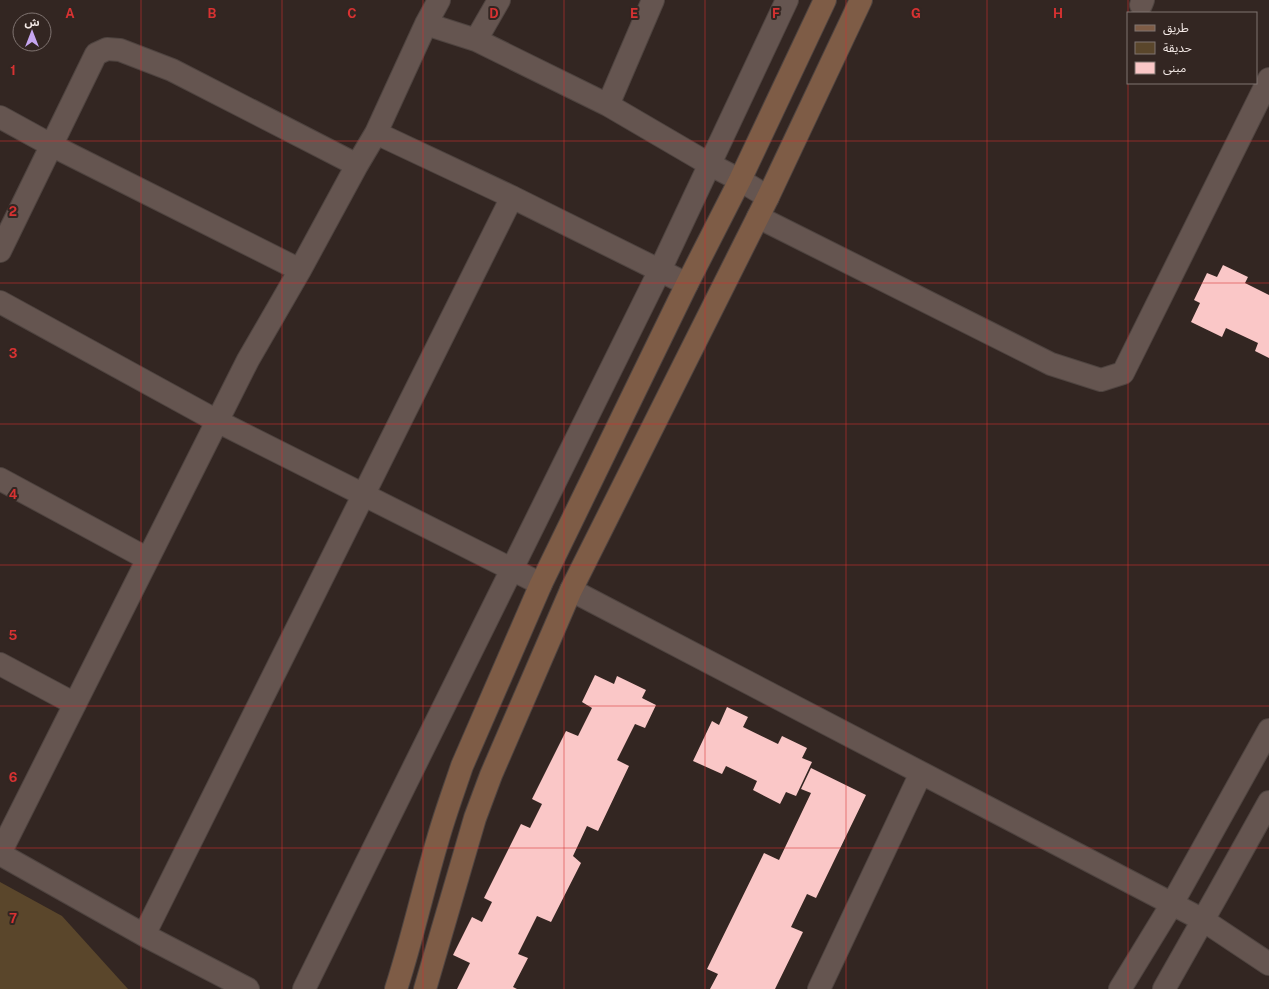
<svg xmlns="http://www.w3.org/2000/svg" width="1269" height="989" font-family="'Public Sans','Noto Sans Arabic',sans-serif">
  <rect width="100%" height="100%" fill="#332622"/>
  <!-- green -->
  <path fill="#5a462b" d="M0,882L62,916L128,989H0Z"/>
  <!-- building -->
  <path fill="#fac7c7" d="M1223,265L1248,277L1245,283L1269,295V358L1255,351L1258,343L1226,328L1222,337L1191,322L1200,303L1194,300L1207,273L1217,277Z
    M595,675L614,684L617,676L646,690L642,698L656,705L645,728L635,724L617,760L629,766L598,831L587,826L573,856L581,863L551,922L537,916L518,954L528,958L513,987L517,989H457L470,963L453,955L472,917L482,922L492,902L484,898L521,824L530,828L542,804L532,799L566,731L578,736L592,708L582,702Z
    M727,707L748,717L743,727L778,744L782,736L807,748L802,758L812,762L796,796L786,792L780,804L753,790L757,781L726,766L722,774L693,761L712,721L719,725Z
    M811,768L866,795L816,898L807,894L791,927L803,932L775,989H710L718,974L707,969L764,853L779,860L811,793L801,789Z"/>
  <g fill="none" stroke-linecap="round" stroke-linejoin="round">
    <!-- street casing -->
    <g stroke="#4f4440" stroke-width="24">
      <path id="street" d="M1141,5L1143,0
        M426,24L476,40L608,105L709,164L740,180L768,197
        M476,40L499,0
        M608,105L653,0
        M0,117L51,145L300,270
        M376,133L512,197L687,284
        M758,217L1051,364L1101,380L1123,373L1269,79
        M0,251L96,54L107,49L120,50L172,70L357,165
        M0,302L217,421L541,584
        M0,479L148,559
        M571,590L1203,920L1269,964
        M0,664L75,704
        M0,853L248,360L300,270L357,165L376,133L426,24L439,0
        M0,854L144,935L248,989
        M144,935L512,197
        M304,989L660,270L787,0
        M819,989L921,773
        M1120,989L1172,904L1269,730
        M1164,989L1220,890L1269,802"/>
    </g>
    <!-- secondary casing -->
    <g stroke="#4f4440" stroke-width="24">
      <path id="secondary" d="M396,989C412,940 423,889 438,839C445,814 454,790 462,766L541,584L687,284L740,180L825,0
        M425,989L475,818L491,775L571,590L768,197L861,0"/>
    </g>
    <!-- street -->
    <use href="#street" stroke="#655550" stroke-width="22"/>
    <!-- secondary -->
    <use href="#secondary" stroke="#7e5c46" stroke-width="22"/>
  </g>
  <!-- grid -->
  <path fill="none" stroke="#d83232" stroke-width="1" stroke-opacity="0.55" d="M141,0V989M282,0V989M423,0V989M564,0V989M705,0V989M846,0V989M987,0V989M1128,0V13M1128,13V83M1128,83V989M0,141H1269M0,283H1269M0,424H1269M0,565H1269M0,706H1269M0,848H1269"/>
  <g font-size="13" text-anchor="middle" font-weight="bold" fill="#d83232" stroke="#332622" stroke-width="4" stroke-linejoin="round" paint-order="stroke">
    <text x="70" y="18">A</text>
    <text x="212" y="18">B</text>
    <text x="352" y="18">C</text>
    <text x="494" y="18">D</text>
    <text x="634" y="18">E</text>
    <text x="776" y="18">F</text>
    <text x="916" y="18">G</text>
    <text x="1058" y="18">H</text>
    <text x="13" y="75">1</text>
    <text x="13" y="216">2</text>
    <text x="13" y="358">3</text>
    <text x="13" y="499">4</text>
    <text x="13" y="640">5</text>
    <text x="13" y="782">6</text>
    <text x="13" y="923">7</text>
  </g>
  <!-- legend -->
  <rect x="1127" y="12" width="130" height="72" fill="#332622" stroke="#807471"/>
  <rect x="1135" y="25" width="20" height="6" fill="#7e5c46" stroke="#807471"/>
  <text x="1163" y="32" font-size="12" fill="#f4eae7">طريق</text>
  <rect x="1135" y="42" width="20" height="12" fill="#5a462b" stroke="#807471"/>
  <text x="1163" y="52" font-size="12" fill="#f4eae7">حديقة</text>
  <rect x="1135" y="62" width="20" height="12" fill="#fac7c7" stroke="#807471"/>
  <text x="1163" y="72" font-size="12" fill="#f4eae7">مبنى</text>
  <!-- north arrow -->
  <g transform="translate(32 32)"><circle r="19" fill="#332622" stroke="#807471"/>
  <path d="M0-3L7 15L0 10L-7 15Z" fill="#c6a6f0"/>
  <text y="-6" font-size="11" font-weight="bold" text-anchor="middle" fill="#f4eae7">ش</text>
  </g>
</svg>
